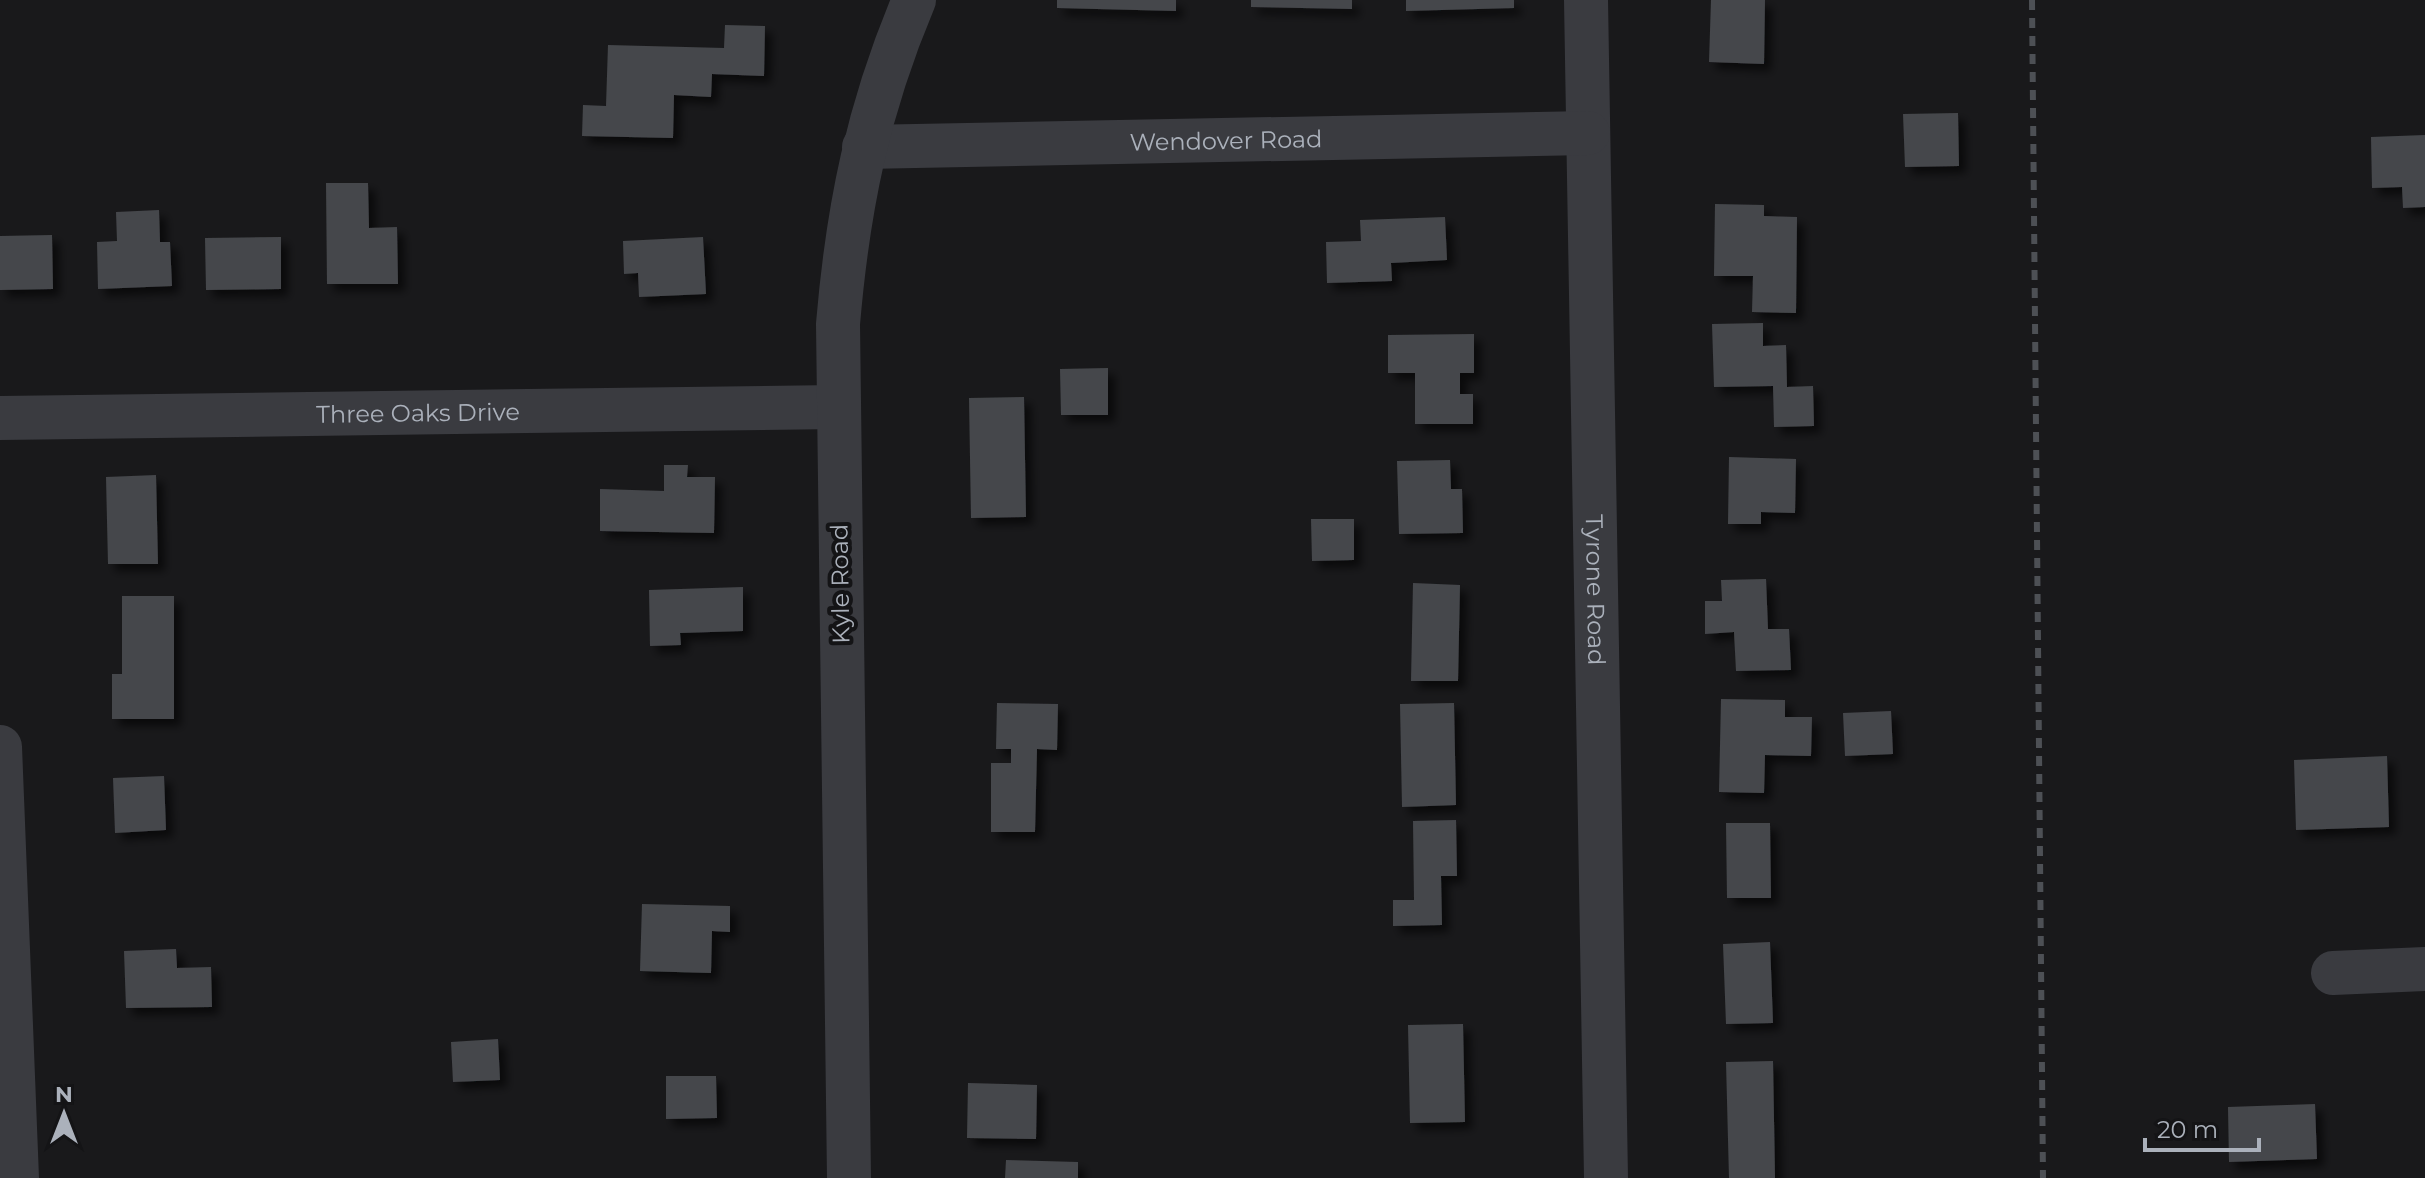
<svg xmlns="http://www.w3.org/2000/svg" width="2425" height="1178" font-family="Montserrat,sans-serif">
  <defs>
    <filter id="shadow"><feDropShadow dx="7" dy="7" stdDeviation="4" flood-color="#0009"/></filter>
  </defs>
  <rect width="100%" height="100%" fill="#19191b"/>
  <!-- building -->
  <path fill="#45474b" filter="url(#shadow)" d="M1057,0H1176V11L1057,8Z
    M1251,0H1352V9L1251,7Z
    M1406,0H1514V8L1406,11Z
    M1711,0H1765L1764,64L1709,62Z
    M725,25L765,26L764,76L712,74L711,97L674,95L673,138L582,136L583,105L606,106L608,45L724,48Z
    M1958,113L1959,166L1905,167L1903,114Z
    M2425,135V207L2403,208L2402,187L2372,188L2371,137Z
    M326,183H368L369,228L397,227L398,284H327Z
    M1715,204L1764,205V216L1797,217L1796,313L1752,312L1753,276H1714Z
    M159,210L160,242H170L172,286L98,289L97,242L117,241L116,212Z
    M1445,217L1447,260L1391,263L1392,281L1327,283L1326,242L1361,241L1360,220Z
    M52,235L53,289L0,290V236Z
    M281,237V289L206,290L205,238Z
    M703,237L706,294L639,297L638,273L624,274L623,241Z
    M1763,323V346L1786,345L1787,387L1813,386L1814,426L1774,427L1773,386L1714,387L1712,324Z
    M1474,334V373H1460V394H1473V424H1415V373H1388V335Z
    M1108,368V415H1061L1060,369Z
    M1024,397L1026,517L971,518L969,398Z
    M1729,457L1796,459L1795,513L1761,512V524H1728Z
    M1450,460L1451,489H1462L1463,533L1399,534L1397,461Z
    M664,465H688L687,477H715L714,533L600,531V489L664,491Z
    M156,475L158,564H108L106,477Z
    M1311,519H1354V560L1312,561Z
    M1766,579L1768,629H1789L1791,670L1736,671L1734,632L1705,634V601H1722L1721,580Z
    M1413,583L1460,585L1458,681H1411Z
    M743,587V631L680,633L681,645L650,646L649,590Z
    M122,596H174V719H112V674H122Z
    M1721,699L1785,700V717H1812L1811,756L1765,755L1764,793L1719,792Z
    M997,703L1058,704L1057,750L1037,749L1035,832H991V763H1011V749H996Z
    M1454,703L1456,805L1402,807L1400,704Z
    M1891,711L1893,754L1845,756L1843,713Z
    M2387,756L2389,827L2296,830L2294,760Z
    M164,776L166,830L115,833L113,778Z
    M1456,820L1457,876H1441L1442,925L1393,926V900H1414L1413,821Z
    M1726,823H1770L1771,898H1727Z
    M642,904L730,906V932L712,931L711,973L640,971Z
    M1770,942L1773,1023L1726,1024L1723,944Z
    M176,949L177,968L211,967L212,1007L126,1008L124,951Z
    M1463,1024L1465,1122L1410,1123L1408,1025Z
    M498,1039L500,1080L453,1082L451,1042Z
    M1773,1061L1775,1178H1729L1726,1062Z
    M666,1076H716L717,1118L666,1119Z
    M968,1083L1037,1085L1036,1139L967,1138Z
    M2315,1104L2317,1159L2229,1162L2228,1107Z
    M1006,1160L1078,1162V1178H1005Z"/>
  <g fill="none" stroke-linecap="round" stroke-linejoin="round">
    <!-- minor -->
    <g stroke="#3a3b40" stroke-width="44">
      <path id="s1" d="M1586,0L1606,1178"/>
      <path id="s2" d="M864,147L1588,133"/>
      <path id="s3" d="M0,418L837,407"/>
      <path d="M0,747L17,1178"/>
      <path d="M2333,973L2425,969"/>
      <path d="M849,1178L838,324C848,206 868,109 914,0"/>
    </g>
    <!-- rail -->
    <path stroke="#4d5055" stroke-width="6" stroke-dasharray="10 8" stroke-linecap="butt" d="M2032,0L2043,1178"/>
  </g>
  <g text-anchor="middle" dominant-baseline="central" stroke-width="8" stroke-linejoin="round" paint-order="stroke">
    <!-- street labels -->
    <g font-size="24" fill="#abb1bb" stroke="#141416">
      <text stroke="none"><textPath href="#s2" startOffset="362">Wendover Road</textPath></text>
      <text stroke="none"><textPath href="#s3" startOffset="418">Three Oaks Drive</textPath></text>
      <text transform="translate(840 584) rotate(-91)">Kyle Road</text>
      <text stroke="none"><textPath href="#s1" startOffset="590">Tyrone Road</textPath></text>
    </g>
  </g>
  <!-- north arrow -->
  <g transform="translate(64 1114)" stroke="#141416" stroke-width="6" paint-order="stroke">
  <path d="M0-6L14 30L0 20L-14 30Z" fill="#abb1bb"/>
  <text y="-12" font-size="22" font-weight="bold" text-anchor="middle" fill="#abb1bb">N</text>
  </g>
  <!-- scale -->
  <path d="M2145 1138v12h114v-12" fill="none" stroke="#abb1bb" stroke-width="4"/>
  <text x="2157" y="1138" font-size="24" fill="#abb1bb" stroke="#141416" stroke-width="6" paint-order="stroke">20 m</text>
</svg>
